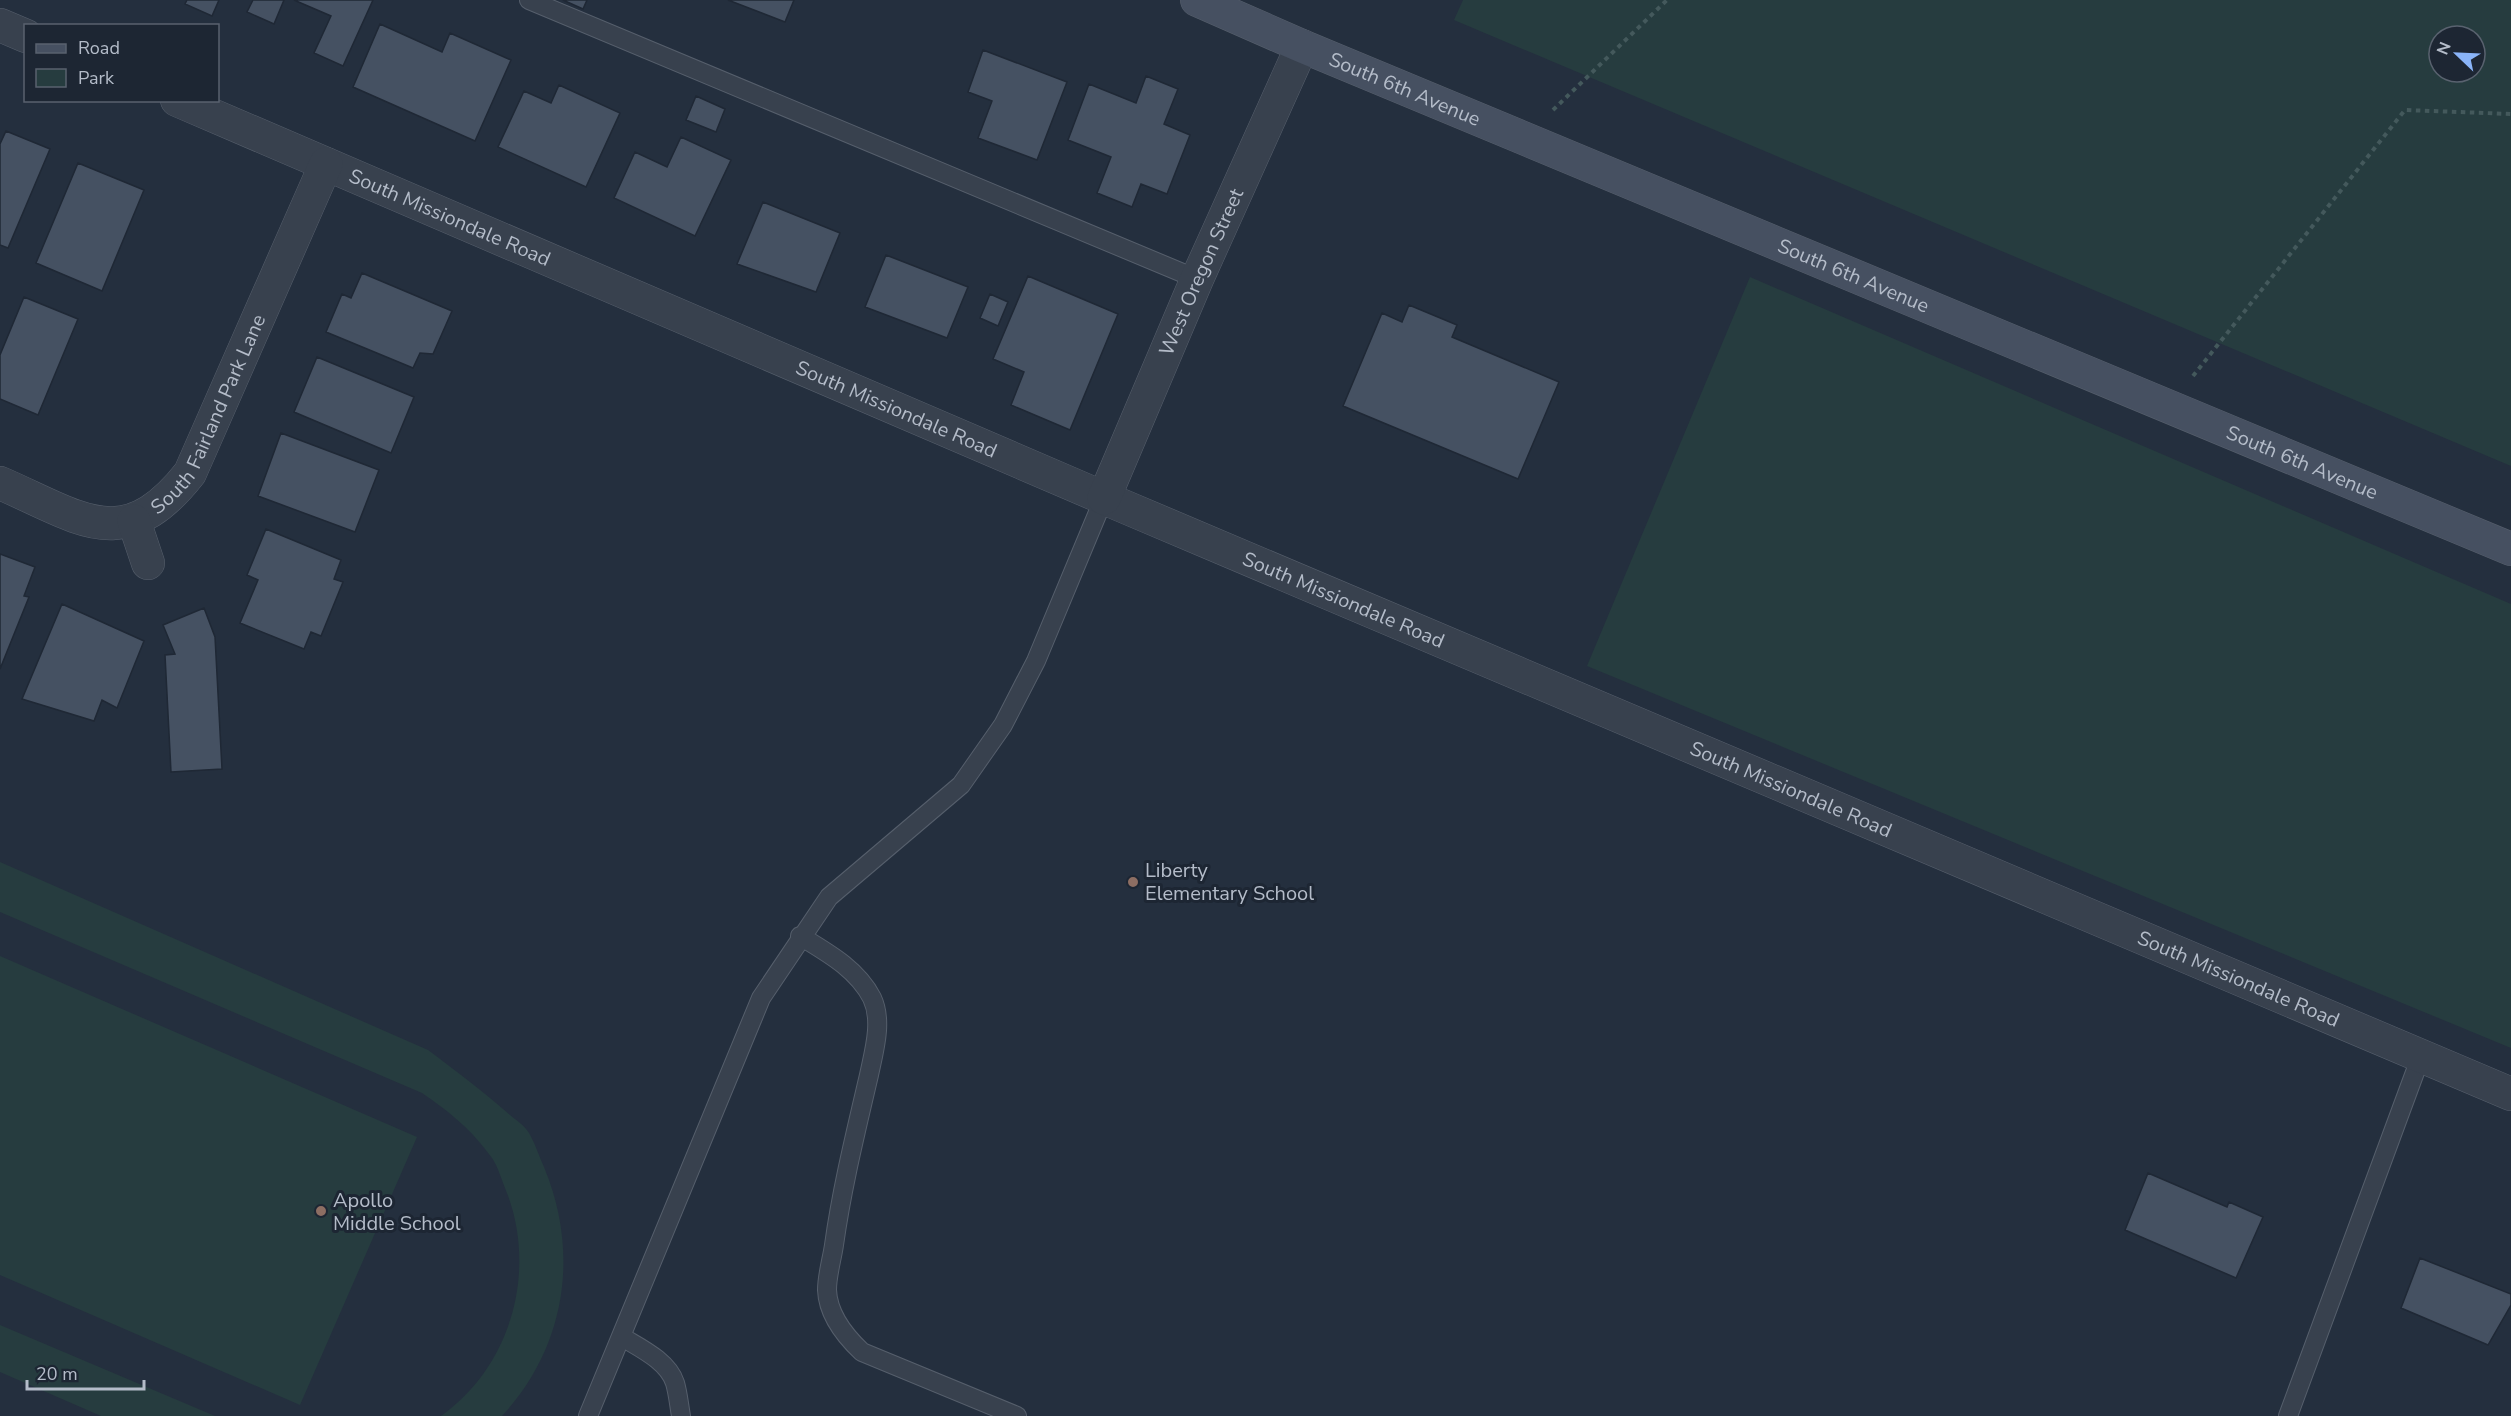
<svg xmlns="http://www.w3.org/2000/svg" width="2511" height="1416" font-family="'Nunito Sans',sans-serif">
  <rect width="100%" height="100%" fill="#242f3e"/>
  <!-- green -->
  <path fill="#263c3f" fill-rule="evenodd" d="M1463,0H2511V466L1454,20ZM2439,36H2475V72H2439Z
    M1750,277L2511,604V1048L1587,666Z
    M0,862L428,1050C456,1071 483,1091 510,1115C516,1120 525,1126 529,1133C535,1143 539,1156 544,1167C580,1253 566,1347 502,1416H441C513,1365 538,1267 505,1188C501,1178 498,1167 492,1158C471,1129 451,1113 422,1093L0,912Z
    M0,956L417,1137L300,1405L0,1275Z
    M0,1325L215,1416H101L0,1372Z"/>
  <!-- building -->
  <path fill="#455162" stroke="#1f2835" stroke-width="1.5" d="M187,0H219L212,16L185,4Z
    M253,0H284L274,24L247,12Z
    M294,0H373L343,66L314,53L331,16Z
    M563,0H587L583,9Z
    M728,0H794L785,22Z
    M380,24L442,52L450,33L511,60L475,141L353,87Z
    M983,50L1067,82L1037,160L978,138L992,101L968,92Z
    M1146,76L1178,89L1164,124L1190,135L1167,194L1141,184L1132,207L1097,193L1111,157L1068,140L1089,84L1136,103Z
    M559,85L620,113L586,187L498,147L524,91L551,103Z
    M696,96L725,109L716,132L686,120Z
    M6,131L50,149L8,248L0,245V144Z
    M681,137L731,160L695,236L614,198L635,152L667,167Z
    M78,163L144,190L102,291L36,263Z
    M763,202L840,233L816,292L737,264Z
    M886,255L968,287L947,338L865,307Z
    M362,273L452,311L433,354L420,353L413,368L326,332L342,294L351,298Z
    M1028,276L1118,314L1070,430L1011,405L1024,372L993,359Z
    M990,294L1008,302L998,326L980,318Z
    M24,297L78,319L38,415L0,399V355Z
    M1409,305L1457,325L1452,337L1559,382L1518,479L1343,406L1382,313L1402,322Z
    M317,357L414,397L391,453L294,412Z
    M281,433L379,470L355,532L258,496Z
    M266,529L341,560L334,579L343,582L321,636L311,632L304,649L240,623L258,580L247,575Z
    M0,554L35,567L24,596L29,597L0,669Z
    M62,604L144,641L117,708L102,700L94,721L22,699Z
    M204,608L215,637L222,769L171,772L165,655L175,654L163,625Z
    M2148,1173L2227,1207L2229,1202L2263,1217L2236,1278L2125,1230Z
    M2420,1258L2511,1294V1305L2488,1345L2401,1308Z"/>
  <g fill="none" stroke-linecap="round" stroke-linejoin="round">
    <!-- lane casing -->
    <g stroke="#565f6c" stroke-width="20">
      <path id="lane" d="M529,0L1197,279
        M800,936C828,953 857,969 872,998C883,1021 874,1051 869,1075C856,1131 842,1187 834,1245C832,1259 827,1275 827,1290C828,1315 845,1336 862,1352L1017,1416
        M622,1337C640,1348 668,1361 675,1383C678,1393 679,1405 681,1416
        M588,1416L761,998L829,897L961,785L1003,725L1036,661L1104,498
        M2288,1416L2421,1056"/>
    </g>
    <!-- street casing -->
    <g stroke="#565f6c" stroke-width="34">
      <g id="street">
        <path d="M0,25L26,36"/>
        <path id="s1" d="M177,100L1104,498L2511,1094"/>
        <path id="s2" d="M0,483C81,518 124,557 190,473L326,164"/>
        <path id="s3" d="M1104,498L1197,279L1302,46"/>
        <path d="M134,521L148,563"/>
      </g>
    </g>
    <!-- secondary casing -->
    <g stroke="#565f6c" stroke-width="34">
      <g id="secondary">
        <path id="s4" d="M1197,0L1302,46L2511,549"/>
      </g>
    </g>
    <!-- path -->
    <path stroke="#44595c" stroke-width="4" stroke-dasharray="4.5 4.5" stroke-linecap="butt" d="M1553,110L1667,0
      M2193,376L2405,110L2511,114"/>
    <!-- lane -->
    <use href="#lane" stroke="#38414e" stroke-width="18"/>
    <!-- street -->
    <use href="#street" stroke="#38414e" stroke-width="33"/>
    <!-- secondary -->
    <use href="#secondary" stroke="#465061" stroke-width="33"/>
  </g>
  <!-- markers -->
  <g fill="#8d6e63" stroke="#1d2633" stroke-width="2">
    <circle cx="1133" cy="882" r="6"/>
    <circle cx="321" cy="1211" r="6"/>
  </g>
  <g text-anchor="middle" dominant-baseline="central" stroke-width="6" stroke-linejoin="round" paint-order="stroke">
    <!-- street labels -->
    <g font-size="20" fill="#b4bcc9" stroke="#1d2633">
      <text stroke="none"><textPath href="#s4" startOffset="226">South 6th Avenue</textPath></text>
      <text stroke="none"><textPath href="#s1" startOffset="297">South Missiondale Road</textPath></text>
      <text stroke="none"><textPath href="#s3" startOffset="246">West Oregon Street</textPath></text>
      <text stroke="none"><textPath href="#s4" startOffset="712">South 6th Avenue</textPath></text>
      <text stroke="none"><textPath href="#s1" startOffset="783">South Missiondale Road</textPath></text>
      <text stroke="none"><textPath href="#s2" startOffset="276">South Fairland Park Lane</textPath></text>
      <text stroke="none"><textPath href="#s4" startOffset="1198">South 6th Avenue</textPath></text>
      <text stroke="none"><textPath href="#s1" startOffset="1269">South Missiondale Road</textPath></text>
      <text stroke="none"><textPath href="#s1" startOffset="1755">South Missiondale Road</textPath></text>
      <text stroke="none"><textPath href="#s1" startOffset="2241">South Missiondale Road</textPath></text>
    </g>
    <!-- poi labels -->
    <g font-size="20" fill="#b4bcc9" stroke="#1d2633" text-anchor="start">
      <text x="1145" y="870">Liberty<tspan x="1145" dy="23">Elementary School</tspan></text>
      <text x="333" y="1200">Apollo<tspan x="333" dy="23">Middle School</tspan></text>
    </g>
  </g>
  <!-- legend -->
  <rect x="24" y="24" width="195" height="78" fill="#1d2633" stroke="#59626f" stroke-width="1.5"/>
  <rect x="36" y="44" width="30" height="9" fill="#465061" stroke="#59626f" stroke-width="1.5"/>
  <text x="78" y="54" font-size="18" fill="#b4bcc9">Road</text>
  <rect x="36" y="69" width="30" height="18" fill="#263c3f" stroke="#59626f" stroke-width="1.5"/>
  <text x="78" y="84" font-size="18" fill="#b4bcc9">Park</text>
  <!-- north arrow -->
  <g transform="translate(2457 54) rotate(293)"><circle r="28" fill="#1d2633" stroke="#59626f" stroke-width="1.5"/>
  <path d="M0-4.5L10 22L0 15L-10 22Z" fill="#8ab4f8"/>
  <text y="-9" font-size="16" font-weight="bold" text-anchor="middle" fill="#b4bcc9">N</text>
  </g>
  <!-- scale -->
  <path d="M27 1380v9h117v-9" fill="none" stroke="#b4bcc9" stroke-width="3"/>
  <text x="36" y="1380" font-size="18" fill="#b4bcc9" stroke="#1d2633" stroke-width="4.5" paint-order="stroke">20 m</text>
</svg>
